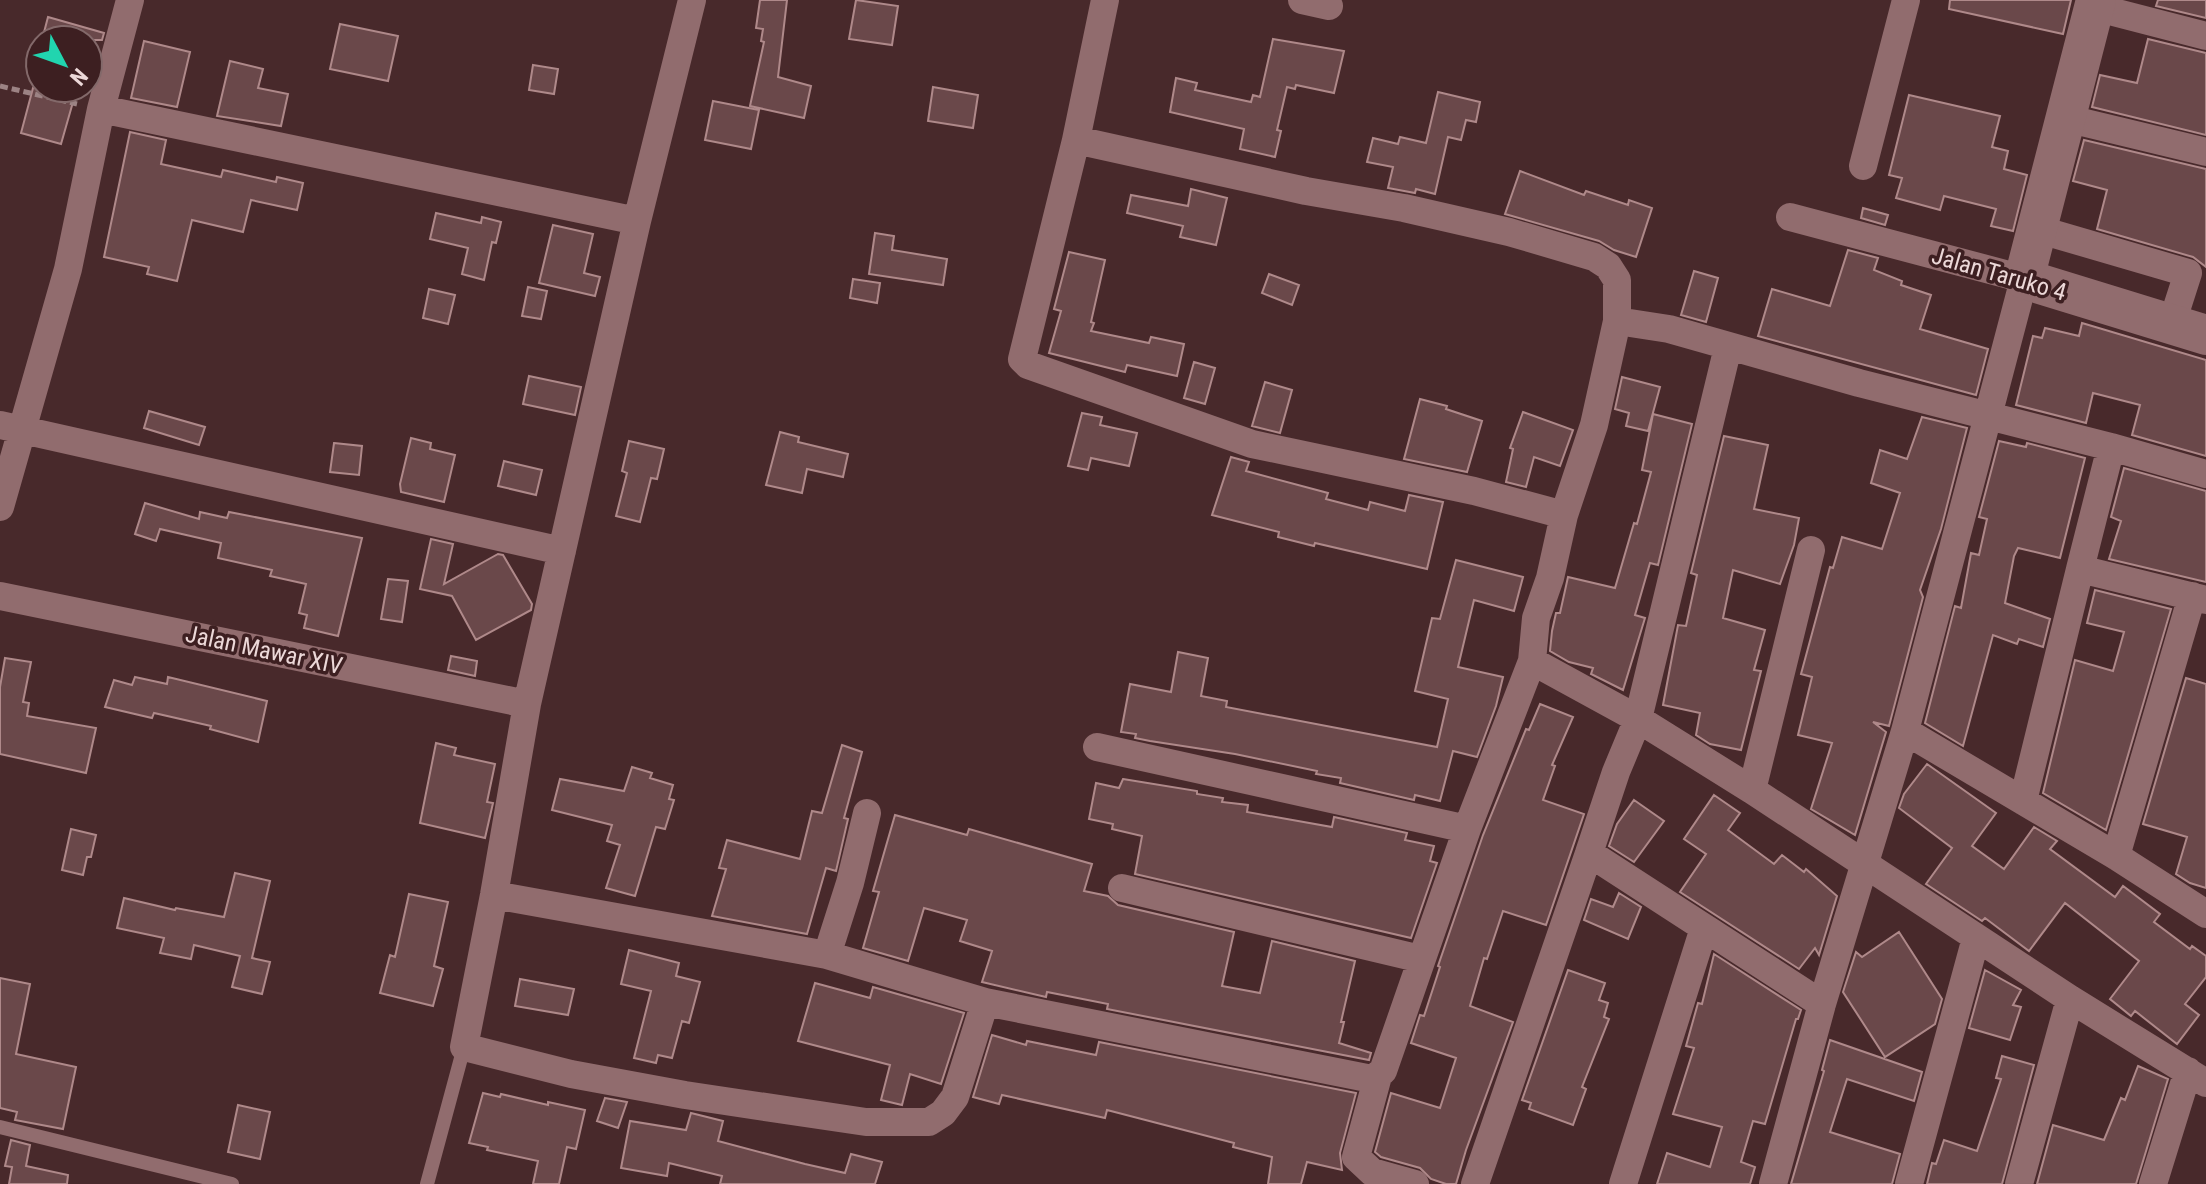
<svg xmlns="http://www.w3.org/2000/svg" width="2206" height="1184" font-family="'Roboto Condensed',sans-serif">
  <rect width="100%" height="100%" fill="#48292b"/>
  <!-- building -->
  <path fill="#6a484a" stroke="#af898a" stroke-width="2" d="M760,0H787L778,77L811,86L804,118L750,106L764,42L761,41L763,29L756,28Z
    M856,0L898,6L892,45L849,39Z
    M1950,0H2071L2063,34L1949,9Z
    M2158,0H2206V18L2156,6Z
    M48,17L104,33L102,40H42Z
    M340,24L398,36L388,81L330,69Z
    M1273,39L1344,51L1334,93L1296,85L1295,89L1287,87L1277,130L1281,131L1275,157L1240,149L1244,129L1170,112L1176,78L1197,83L1195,90L1251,102L1253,95L1260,97Z
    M2148,39L2206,53V135L2092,107L2100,75L2137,83Z
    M144,41L190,52L177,107L131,98Z
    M230,61L263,69L258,88L288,94L281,126L217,116Z
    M533,65L558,69L554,94L529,90Z
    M933,87L978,95L973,128L928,121Z
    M33,88H77L61,144L21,133Z
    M1438,92L1480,102L1476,122L1466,120L1461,140L1448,137L1435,194L1416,189L1415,193L1388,188L1393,167L1367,162L1373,138L1398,144L1400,137L1426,143Z
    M1909,95L2000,116L1992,147L2008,151L2004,169L2027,175L2013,231L1991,226L1996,209L1944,196L1940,210L1896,198L1902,178L1889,175Z
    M713,101L759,110L751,149L705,140Z
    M130,132L166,140L161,164L221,177L223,170L276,182L277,177L303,183L297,210L251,200L243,232L192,220L177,281L147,274L149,267L104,257Z
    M2084,140L2206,169V267L2193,257L2097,229L2107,190L2073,181Z
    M1520,171L1584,195L1586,191L1628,205L1629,200L1652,208L1636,257L1614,250L1599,241L1505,214Z
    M1191,189L1227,198L1216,245L1180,237L1183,226L1127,213L1131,195L1188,206Z
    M1863,208L1888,215L1885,225L1861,218Z
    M436,213L481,223L482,217L501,222L496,243L492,242L484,280L462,274L468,248L430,239Z
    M553,225L593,234L584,273L600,277L595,296L539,283Z
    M875,233L894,236L892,250L947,259L943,285L869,274Z
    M1848,250L1878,258L1874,270L1902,281L1901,285L1931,295L1920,329L1988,349L1976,395L1758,336L1772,289L1830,306Z
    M1069,252L1105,260L1091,322L1094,323L1091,331L1149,343L1151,337L1184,344L1177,376L1127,365L1125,372L1049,353L1061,311L1054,309Z
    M1694,271L1718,278L1706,322L1681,315Z
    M1269,274L1299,285L1292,305L1262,293Z
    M853,279L880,283L877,303L850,298Z
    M528,287L547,291L541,319L522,316Z
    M429,289L455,295L448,324L423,318Z
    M2082,323L2206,360V456L2132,435L2140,405L2093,393L2086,423L2016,405L2033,336L2042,338L2045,328L2079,336Z
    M1194,362L1215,368L1205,404L1184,398Z
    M529,376L581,387L575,415L523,404Z
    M1622,377L1660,387L1648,431L1626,426L1629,413L1615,409Z
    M1265,382L1292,390L1280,433L1252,426Z
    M1420,399L1447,406L1446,409L1482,421L1467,472L1404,459Z
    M149,411L205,427L199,445L144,428Z
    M1523,412L1573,430L1560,466L1534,457L1526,487L1506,482L1513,449L1510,448Z
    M1082,413L1102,417L1100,425L1137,433L1129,466L1091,458L1088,470L1068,466Z
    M1653,414L1692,424L1658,565L1650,563L1635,615L1645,618L1623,690L1591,674L1593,668L1569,662L1550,651L1552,631L1556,613H1560L1568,577L1615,588L1634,523L1637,524L1651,472L1642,470Z
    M1922,417L1967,428L1941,529L1920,590L1923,597L1889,726L1873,722L1886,732L1855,835L1811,809L1832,743L1798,735L1812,677L1801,674L1830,567L1833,568L1842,537L1882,549L1900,493L1871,483L1880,450L1907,459Z
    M780,432L799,437L798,442L848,454L843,477L807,469L802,493L766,485Z
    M1724,436L1768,445L1754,509L1799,518L1794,545L1780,584L1733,570L1723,618L1765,630L1754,670L1761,671L1741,750L1710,744L1696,735L1700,713L1663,705L1678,625L1686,626L1697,575L1691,573Z
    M411,438L431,443L430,449L455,455L444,502L401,492L400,484Z
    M629,441L664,449L657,479L651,478L640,522L616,516L627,473L622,471Z
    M1999,441L2026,447L2027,443L2085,458L2060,558L2018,548L2014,556L2005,603L2050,619L2043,647L2019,639L2017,644L1993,635L1963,746L1925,723L1955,606L1961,608L1971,553L1979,555L1987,519L1979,517Z
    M334,443L362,446L359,475L330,472Z
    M1231,457L1249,462L1246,471L1328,493L1326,499L1368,510L1370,502L1405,511L1409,495L1443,502L1427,569L1315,543L1314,546L1278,537L1279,532L1212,515Z
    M504,461L542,470L536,495L498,486Z
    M2124,468L2206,491V582L2109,559L2121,521L2111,517Z
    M145,503L199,519L200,512L227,518L229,512L362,538L338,636L304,628L307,615L299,613L306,584L270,576L272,570L218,558L221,543L160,529L156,541L135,534Z
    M431,539L453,544L444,584L498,554L503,555L532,604L531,610L476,640L452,596L420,589Z
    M1456,560L1523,577L1514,611L1474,600L1458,667L1503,677L1496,706L1477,757L1453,751L1440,801L1415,795L1414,800L1340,783L1341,778L1316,774L1317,771L1235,754L1150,741L1135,738L1136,734L1121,732L1130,684L1171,692L1178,652L1208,658L1201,696L1227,701L1226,707L1437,747L1448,699L1415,691L1432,618L1440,619Z
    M388,579L408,581L402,622L381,619Z
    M2095,590L2171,609L2106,830L2043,793L2075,660L2113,671L2124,632L2087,623Z
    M451,656L477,661L475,676L448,670Z
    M5,658L31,662L23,702L29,703L27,716L96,728L86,773L0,754V687Z
    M135,677L167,684L168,677L267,701L258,742L210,729L211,726L154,713L152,718L105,707L114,680L132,685Z
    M2186,678L2206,684V888L2190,883L2176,874L2187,837L2143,824Z
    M1540,704L1573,717L1552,765L1555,766L1543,800L1584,814L1546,925L1503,911L1487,959L1484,958L1470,1006L1513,1022L1466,1150L1456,1184H1446L1431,1179L1420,1168L1381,1157L1375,1152L1391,1093L1440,1108L1456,1058L1411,1043L1420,1015L1424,1016L1440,967L1438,966L1483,835L1526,729L1529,730Z
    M436,743L456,748L454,755L495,764L487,802L493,803L485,838L420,823Z
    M842,745L862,752L844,818L848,819L836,871L826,868L807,934L712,916L726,869L719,868L727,840L800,859L812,811L822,813Z
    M1927,764L1996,813L1972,846L2004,869L2034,827L2057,841L2050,849L2115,897L2123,886L2160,914L2154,922L2190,949L2192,946L2206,956V977L2185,1004L2199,1015L2177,1044L2135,1011L2131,1016L2110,999L2139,961L2065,903L2029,951L1985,918L1982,921L1926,884L1952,848L1899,808L1904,794Z
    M632,767L652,773L650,778L673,785L669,799L674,800L665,829L656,827L635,896L606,888L620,845L607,841L612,825L552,810L560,779L624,791Z
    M1123,779L1197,791V794L1223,798L1222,802L1248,805L1247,812L1332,827L1334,817L1407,833L1405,840L1434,846L1430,861L1437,863L1411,938L1135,874L1142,836L1112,829L1113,824L1089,819L1096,783L1119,788Z
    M1714,795L1740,813L1728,830L1774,864L1782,855L1804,872L1806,869L1837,896L1819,955L1815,948L1799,969L1680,892L1706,854L1684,839Z
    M1634,800L1664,821L1634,862L1609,846L1617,824Z
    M895,815L967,835L969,829L1092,864L1084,891L1108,896L1118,905L1234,932L1222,986L1260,993L1272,941L1355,961L1341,1022H1344L1339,1043L1371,1053L1369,1060L1107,1009L1108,1004L1047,992L1046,997L982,982L992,951L960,941L967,920L924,908L908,961L863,948L879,892L873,891Z
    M71,829L96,835L91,857H87L83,875L62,870Z
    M235,873L270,881L252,958L270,962L262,994L232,987L240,956L194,945L191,959L160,953L164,938L117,928L124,898L175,910L176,908L224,917Z
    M1619,893L1641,907L1628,939L1584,920L1591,899L1613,907Z
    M409,894L448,902L434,966L443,969L433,1006L380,993L390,955L395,957Z
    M1899,932L1942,999L1935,1024L1885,1057L1843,992L1856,952L1862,957Z
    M629,950L679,963L676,976L700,982L689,1023L682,1021L672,1058L658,1055L656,1063L634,1058L651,991L621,984Z
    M1714,954L1801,1010L1798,1019H1796L1765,1124L1753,1121L1741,1162L1755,1167L1750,1184H1657L1667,1153L1710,1167L1722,1127L1673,1114L1694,1048L1686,1046L1698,1003L1702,1004Z
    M1568,970L1605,983L1599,1000L1608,1003L1604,1017L1609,1019L1582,1087L1586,1089L1573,1125L1529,1109L1531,1103L1522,1100Z
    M1985,970L2021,990L2013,1005L2021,1007L2010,1040L1969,1028Z
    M0,978L30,984L16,1054L76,1067L63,1129L15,1120L17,1112L0,1108Z
    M520,979L574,989L568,1015L515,1006Z
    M815,983L870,998L873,987L964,1013L941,1084L910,1074L902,1105L881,1100L890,1065L798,1041Z
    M992,1035L1026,1045L1027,1041L1096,1055L1099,1042L1356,1093L1340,1153L1342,1170L1307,1162L1301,1184H1268L1272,1157L1233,1147L1234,1143L1107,1110L1105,1118L1002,1095L999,1104L973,1097Z
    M1830,1040L1922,1072L1914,1101L1847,1079L1830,1132L1900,1154L1892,1184H1791L1824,1071L1822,1070Z
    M2002,1056L2034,1065L2002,1184H1927L1932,1163L1936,1164L1944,1140L1977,1151L2001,1079L1996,1078Z
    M2138,1066L2168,1079L2136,1184H2037L2053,1125L2104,1140L2121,1098L2125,1100Z
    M483,1093L500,1097L501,1094L548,1105V1102L585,1110L576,1149L567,1147L559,1184H533L538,1161L487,1150L488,1147L469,1143Z
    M605,1098L627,1102L618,1128L597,1121Z
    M238,1105L270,1112L260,1159L228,1152Z
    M691,1113L723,1121L718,1141L805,1164L845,1173L851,1154L882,1162L875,1184H720L722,1176L669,1163L667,1176L621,1168L630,1121L686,1130Z
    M11,1140L30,1145L26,1166L68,1175L67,1184H9L12,1167L5,1166Z"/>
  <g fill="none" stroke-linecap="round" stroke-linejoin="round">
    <!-- path -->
    <path stroke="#9c8384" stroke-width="5" stroke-dasharray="8 4" stroke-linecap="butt" d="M0,86L77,104"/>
    <!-- lane -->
    <path stroke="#916c6e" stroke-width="14" d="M0,1127L232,1184
      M427,1184L464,1047"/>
    <!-- street -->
    <path stroke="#916c6e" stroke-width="28" d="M692,0L637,221L527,704L494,895L464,1047L571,1074L685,1095L866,1122H929L943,1113L955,1097L985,1002
      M1105,0L1076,140L1022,359L1028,365L1252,444L1474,491L1564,515
      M1302,0L1329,6
      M2094,7L2206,36
      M101,109L637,221
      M2065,118L2206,152
      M1076,140L1306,191L1404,208L1509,232L1594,257L1608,266L1617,280V321L1594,425L1564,515L1550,578L1536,618L1532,661
      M1863,166L1906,0
      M2037,229L2188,273L2171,326
      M1617,321L1669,329L1859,383L2111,447L2206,474
      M0,425L562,551
      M2111,447L2080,569L2206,600
      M0,507L68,269L101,109L130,0
      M0,596L527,704
      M1905,731L2116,856L2206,914
      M1097,747L1467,829
      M1752,790L1811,550
      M2023,801L2080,569
      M1589,853L1616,772L1638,719L1728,347
      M2116,856L2192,596
      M1122,888L1421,959
      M494,895L827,955L985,1002L1372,1079L1383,1071L1467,829L1532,661L1638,719L1752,790L2070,999L2206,1083
      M827,955L850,883L867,813
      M1378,1076L1356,1157L1372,1172L1415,1184
      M1475,1184L1589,853L1822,1004
      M1623,1184L1704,928
      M1773,1184L1822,1004L1905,731L2024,279L1790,217
      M1909,1184L1976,938
      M2019,1184L2070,999
      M2153,1184L2188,1071"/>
    <!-- secondary -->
    <path stroke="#916c6e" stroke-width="40" d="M2096,0L2024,279L2206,335"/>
  </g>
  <g text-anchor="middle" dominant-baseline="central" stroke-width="7" stroke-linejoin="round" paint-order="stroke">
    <!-- street labels -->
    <g font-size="24" fill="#ecd8d8" stroke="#3d1f21">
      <text transform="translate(1999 274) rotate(16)">Jalan Taruko 4</text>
      <text transform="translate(264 650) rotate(12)">Jalan Mawar XIV</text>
    </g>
  </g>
  <!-- north arrow -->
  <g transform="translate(64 64) rotate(131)"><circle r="38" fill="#3d1f21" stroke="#83696a" stroke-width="2"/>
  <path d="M0-6L14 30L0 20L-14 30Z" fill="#21d5af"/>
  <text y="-12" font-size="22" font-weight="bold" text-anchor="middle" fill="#ecd8d8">N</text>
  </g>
</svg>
